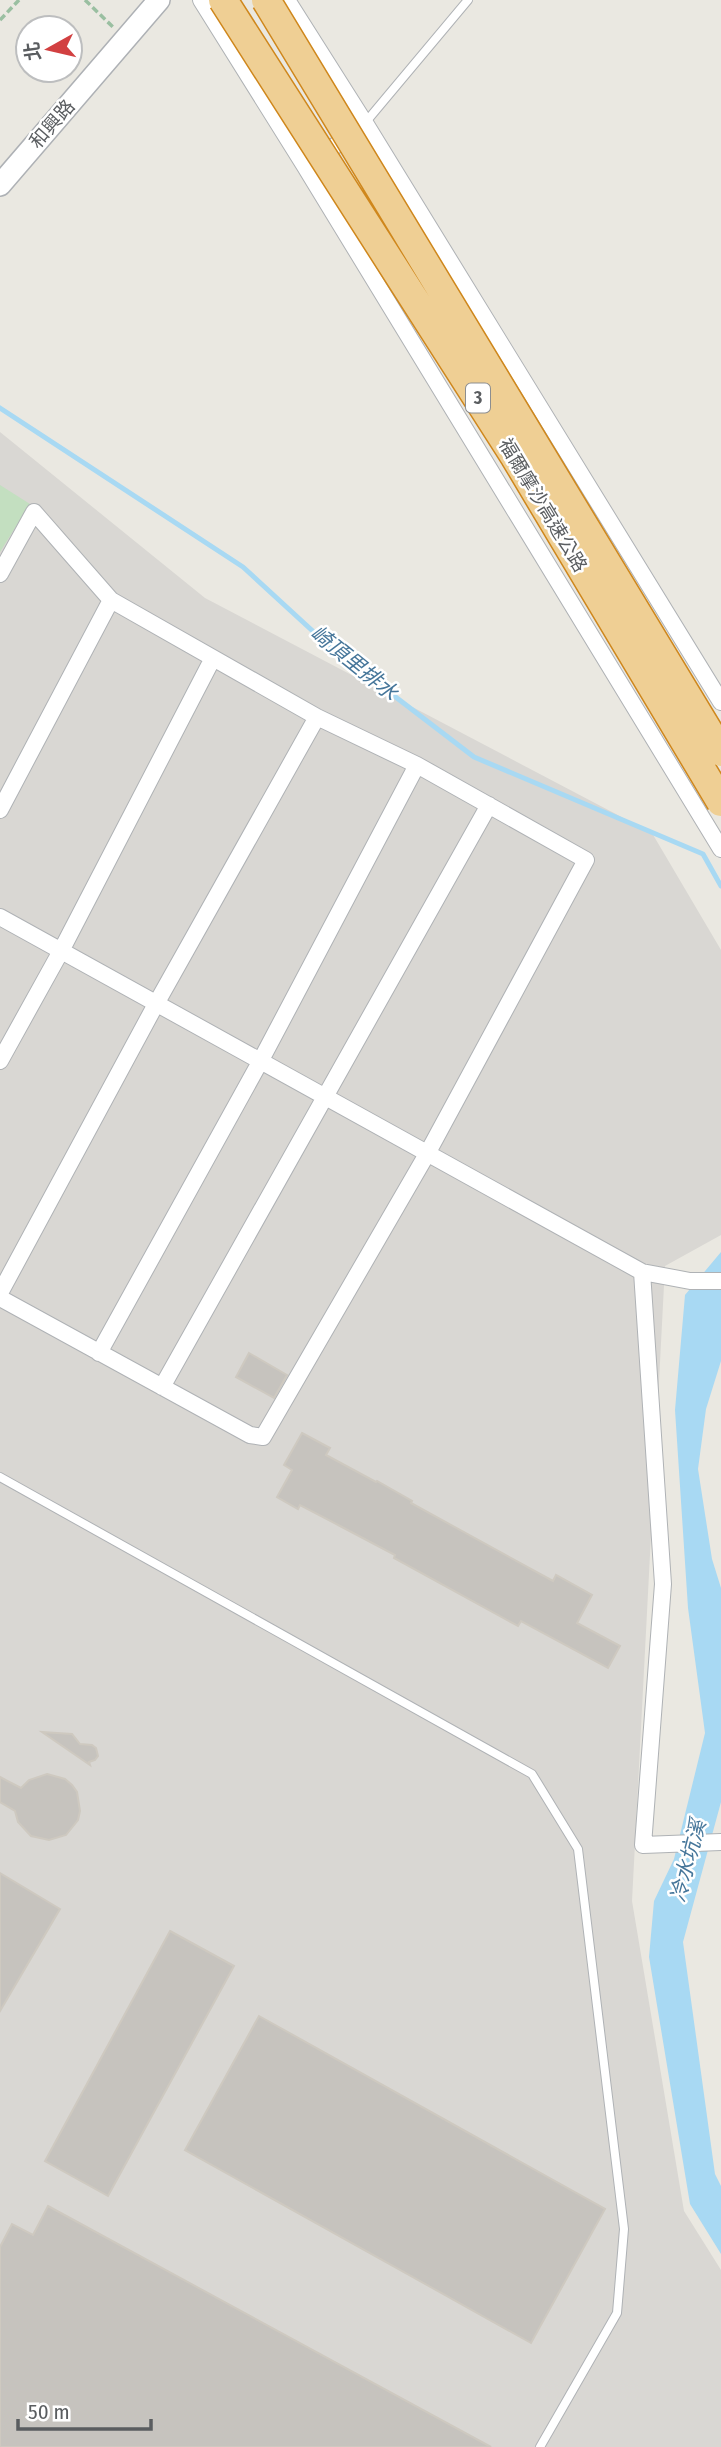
<svg xmlns="http://www.w3.org/2000/svg" width="721" height="2447" font-family="'Fira Sans Condensed','Noto Sans TC',sans-serif">
  <rect width="100%" height="100%" fill="#eae8e1"/>
  <!-- industrial -->
  <path fill="#d9d7d3" d="M0,432L205,598L652,833L721,950V1235L665,1266L632,1901L684,2211L721,2270V2447H0Z"/>
  <!-- green -->
  <path fill="#c3dfc0" d="M0,485L30,504L0,552Z"/>
  <!-- water -->
  <path fill="#a8d9f3" d="M721,1252V1361L706,1409L698,1469L712,1559L721,1588V1802L683,1942L715,2174L721,2186V2254L690,2204L649,1957L654,1901L674,1859L705,1733L688,1608L675,1410L685,1295Z"/>
  <g fill="none" stroke-linecap="round" stroke-linejoin="round">
    <!-- stream -->
    <path stroke="#a8d9f3" stroke-width="5" d="M0,408L243,567L329,646L474,757L703,854L721,886"/>
  </g>
  <!-- building -->
  <path fill="#c6c3be" stroke="#cec9c0" stroke-width="2" d="M249,1353L287,1375L274,1398L236,1377Z
    M302,1433L330,1448L326,1455L376,1482L377,1481L412,1501L411,1503L553,1581L556,1575L592,1595L577,1623L620,1646L608,1668L521,1621L518,1626L394,1558L395,1555L340,1526L300,1505L298,1509L277,1497L292,1470L284,1465Z
    M42,1732L72,1734L80,1744L92,1745L96,1748L98,1756L95,1760L89,1762L90,1765Z
    M47,1774L65,1779L72,1785L77,1792L80,1811L78,1820L66,1835L49,1840L31,1836L18,1822L15,1811L0,1802V1777L21,1788L29,1780Z
    M0,1873L60,1909L0,2011Z
    M170,1931L234,1966L108,2196L45,2161Z
    M259,2016L605,2209L531,2343L185,2150Z
    M48,2206L491,2447H0V2247L12,2224L33,2235Z"/>
  <g fill="none" stroke-linecap="round" stroke-linejoin="round">
    <!-- lane casing -->
    <g stroke="#afb2b5" stroke-width="10">
      <path id="lane" d="M365,123L468,0
        M0,1477L532,1774L578,1849L624,2229L617,2313L540,2447"/>
    </g>
    <!-- street casing -->
    <g stroke="#afb2b5" stroke-width="18">
      <path id="street" d="M201,0L306,168L365,123L287,0
        M365,123L721,702
        M306,168L721,849
        M0,574L34,512L111,600L317,717L417,765L586,860L427,1154L263,1437L250,1435L0,1298
        M0,810L111,600
        M0,917L642,1272L690,1281H721
        M0,1061L61,951L213,658
        M642,1272L663,1584L643,1845L721,1842
        M0,1293L156,1004L317,717
        M99,1353L260,1062L417,765
        M162,1387L489,805"/>
    </g>
    <!-- secondary casing -->
    <g stroke="#aeb1b5" stroke-width="24">
      <path id="secondary" d="M0,185L159,0"/>
    </g>
    <!-- path -->
    <path stroke="#9abfa1" stroke-width="3.5" stroke-dasharray="7 3.5" stroke-linecap="butt" d="M85,0L114,28
      M0,20L19,0"/>
    <!-- lane -->
    <use href="#lane" stroke="#fff" stroke-width="8"/>
    <!-- street -->
    <use href="#street" stroke="#fff" stroke-width="16"/>
    <!-- secondary -->
    <use href="#secondary" stroke="#fff" stroke-width="21"/>
    <!-- highway-bridge casing -->
    <g stroke="#cf871c" stroke-width="31" stroke-linecap="butt">
      <path id="highway-bridge" d="M223,0L515,457L721,802
        M266,0L721,752"/>
    </g>
    <!-- highway-bridge -->
    <use href="#highway-bridge" stroke="#efcf94" stroke-width="28"/>
  </g>
  <g text-anchor="middle" dominant-baseline="central" stroke-width="5" stroke-linejoin="round" paint-order="stroke">
    <!-- shield labels -->
    <rect fill="#fff" stroke="#8c8e90" stroke-width="2" x="466" y="383.5" width="24" height="29" rx="5"/>
    <g font-size="18" font-weight="bold" fill="#5a5d60">
      <text x="478" y="398">3</text>
    </g>
    <!-- street labels -->
    <g font-size="19" fill="#5a5d60" stroke="#fff">
      <text transform="translate(52 124) rotate(-49)">和興路</text>
      <text transform="translate(543 505) rotate(59)">福爾摩沙高速公路</text>
    </g>
    <!-- water labels -->
    <g font-size="21" font-style="italic" fill="#46769a" stroke="#fff">
      <text transform="translate(354 663) rotate(39)">崎頂里排水</text>
      <text transform="translate(688 1861) rotate(-75)">冷水坑溪</text>
    </g>
  </g>
  <!-- north arrow -->
  <g transform="translate(49 49) rotate(262)"><circle r="33" fill="#ffffff" stroke="#bdbebf" stroke-width="2"/>
  <path d="M0-5L12 26L0 18L-12 26Z" fill="#d24041"/>
  <text y="-10" font-size="19" font-weight="bold" text-anchor="middle" fill="#5a5d60">北</text>
  </g>
  <!-- scale -->
  <path d="M18 2419v10h133v-10" fill="none" stroke="#5a5d60" stroke-width="3.5"/>
  <text x="28" y="2419" font-size="21" fill="#5a5d60" stroke="#ffffff" stroke-width="5" paint-order="stroke">50 m</text>
</svg>
